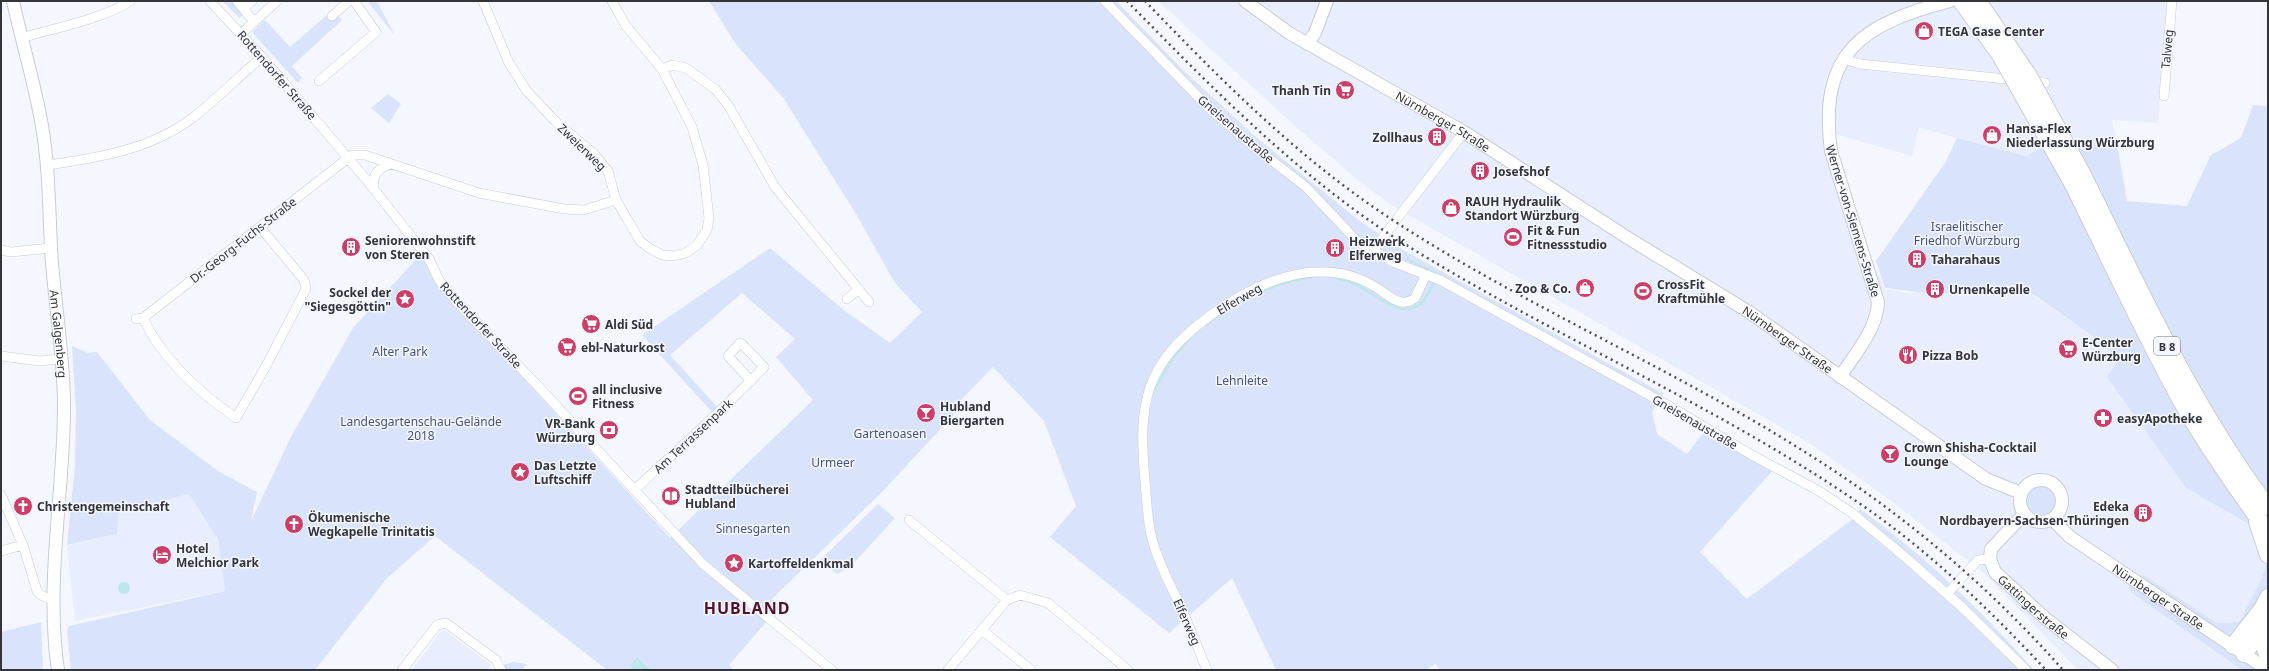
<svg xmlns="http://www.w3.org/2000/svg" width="2269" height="671" font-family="'Noto Sans',sans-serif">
  <rect width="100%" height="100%" fill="#f4f7ff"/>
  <!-- built -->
  <path fill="#e8eefe" d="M1158,1H2169L2158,123L2112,120L2117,144L2042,147L2026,156L1919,128L1912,156L1835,134L1830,168L1885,289L1907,293L2020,286L2107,346L2116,364L2268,535V558L2262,578L2239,622L2217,623L2144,575L2133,593L2243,670H2078L1985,574L1886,497L1809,443L1396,208L1360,182L1295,126Z
    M189,494L218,539L225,591L75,621L67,546L117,534L119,513Z
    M443,629L491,665L487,670H411Z"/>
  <!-- green -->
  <path fill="#dae3fc" d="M223,1H232L244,14L239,18Z
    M371,1H377L395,36L369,3Z
    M709,1H1116L1183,70L1257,138L1361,222L1403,250L1664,394L1652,412L1657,434L1687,454L1705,431L1773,470L1700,552L1747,599L1854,518L1860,509C1924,555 1982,611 2034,670H1440L1436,664L1425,670H1276L1232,578L1169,633L1050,537L1076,506L1044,421L993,367L962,399L959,409L883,491L772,599L780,606L729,665L734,670H607L435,536L387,578L315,670H71L67,630L69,626L225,591L218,539L189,494L119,512L117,534L67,545L75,466L76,411L72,346L88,353L97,352L150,420L218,471L257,492L251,521L291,437L353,328L420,255L442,289L670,538L813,400L776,357L795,339L742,293L670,355L718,408L712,412L642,335L770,248L845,311L890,343L922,312L895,283L856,214L784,99L735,43Z
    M333,10L342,20L292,66L302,78L298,83L252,32L265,20L290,47Z
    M388,94L401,104L389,123L371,108Z
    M2253,105L2268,106V535L2186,488L2107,377L2116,364L2107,346L2020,285L1934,294L1885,288L1876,261L1945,163L1957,138L2026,156L2042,147L2117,144L2127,201L2187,206L2211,155L2241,138Z
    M2026 501a15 15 0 1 1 30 0a15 15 0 1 1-30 0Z
    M878,504L895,518L851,566L837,574L820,560Z
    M2268,558V670H2242L2132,593L2121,572L2144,575L2217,623L2239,622L2262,578Z
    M41,622L43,670H1V632Z
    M513,662L527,664L521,670H506L503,665Z"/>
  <!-- water -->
  <path fill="#bde7e8" d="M118 588a6 6 0 1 1 12 0a6 6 0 1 1-12 0Z
    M637,657L651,670H635L630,666Z"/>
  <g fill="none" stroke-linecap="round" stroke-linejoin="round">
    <!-- stream -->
    <path stroke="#bde7e8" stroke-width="2.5" d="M1331,276C1339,279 1347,281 1355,284C1370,291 1392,311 1409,309C1424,307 1433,286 1437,274L1407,259
      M1233,305C1259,292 1282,282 1311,277
      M1206,325L1222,312
      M1153,392L1175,355L1191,337"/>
    <!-- street casing -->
    <g stroke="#c8ccd5" stroke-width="10">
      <path id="street" d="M210,1L262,57L365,178L429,259L439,280L454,299L538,386L704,565L832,670
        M237,1L254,22L241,34
        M483,1L509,63L526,90L555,121L594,154L608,171L616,200L640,241L649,248L662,255L674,256L686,253L697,245L707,230L709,218L703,165L692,127L662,69L626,26L612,1
        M1105,1L1211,110L1257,149L1306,187L1357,241L1393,262L1440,280L1678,411L1750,454L1819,491L1852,513L1905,557L1964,609L2026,670
        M244,8L252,1
        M332,16L349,1
        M254,22L277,1
        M21,38C51,29 106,18 130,1
        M1844,59L1860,64L2015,80
        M662,69L673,65L686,68L715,89L728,105L775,187L869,302
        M319,81L376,32L354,1
        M2030,81L2045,83
        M2164,96L2172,1
        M47,165C97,158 149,150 191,119C216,100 238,77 262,57
        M374,189C372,175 377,169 390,164
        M1,250L11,252L51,248
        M1373,250L1464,132
        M847,299L859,289
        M143,318C162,359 200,393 236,418L266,366L306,289L304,280L260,227
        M136,319L143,318L352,155H365L479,193L564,209L584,210L616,200
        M1,356L39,361L61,359
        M634,490C678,450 723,410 764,367L743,345L740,343L728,356L751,381
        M1,495L23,545L37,591L41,595L53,601
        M909,520L1007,600
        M1,551L23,545
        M1947,594L1978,560L1990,559
        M982,630L1031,670
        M402,670L437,625L446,623L496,660L501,670
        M948,670L1007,600L1020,595L1048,603L1128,670
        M1207,670C1198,649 1190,628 1181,607C1171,586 1159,565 1153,542C1147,523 1147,501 1145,481C1138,402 1144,364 1211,315C1243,292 1279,273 1318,272C1339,271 1360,277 1377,288C1385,293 1391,300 1401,302C1406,303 1411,301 1415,298L1426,275"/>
    </g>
    <!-- secondary casing -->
    <g stroke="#c8ccd5" stroke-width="14">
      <g id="secondary">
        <path id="s1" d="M13,1C22,43 35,84 42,126C49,167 49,207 51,248C54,301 64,353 64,406C64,494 45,582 58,670"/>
        <path id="s2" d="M1245,1L1289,33L1464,132L1628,238L1749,312L1986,479L2021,493"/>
        <path d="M1307,44L1315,33L1327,1"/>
        <path d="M1840,377C1854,355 1877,330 1878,302L1831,151C1818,52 1862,24 1950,1"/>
        <circle cx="2041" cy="501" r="21"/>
        <path id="s3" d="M2024,514L1991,549L1990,559L1995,572L2045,618L2112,670"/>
        <path id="s4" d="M2052,519L2070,537L2268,670"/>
      </g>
    </g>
    <!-- highway casing -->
    <g stroke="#c8ccd5" stroke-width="18">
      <path id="highway" d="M2083,175C2140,289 2191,405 2268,507
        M2071,181C2109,257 2144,335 2185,408C2210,451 2239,492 2268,532
        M2257,522L2268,555
        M2264,627V646L2268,657
        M2233,646L2262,609L2268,597
        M2244,654L2268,621"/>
    </g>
    <!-- street -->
    <use href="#street" stroke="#fff" stroke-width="9"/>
    <!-- secondary -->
    <use href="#secondary" stroke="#fff" stroke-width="12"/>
    <!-- highway -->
    <use href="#highway" stroke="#fff" stroke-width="16"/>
    <!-- rail -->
    <path stroke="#505256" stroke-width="2.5" stroke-dasharray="2 4" stroke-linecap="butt" d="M1127,1C1213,89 1299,177 1403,243C1550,335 1710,402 1853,499C1925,547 1987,607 2046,670
      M1145,1C1219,78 1295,155 1385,215C1519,304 1669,366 1805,452C1901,512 1988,585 2063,670"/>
    <!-- highway-bridge casing -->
    <g stroke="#c8ccd5" stroke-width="18" stroke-linecap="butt">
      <path id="highway-bridge" d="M1961,1L2000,55L2071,181
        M1978,1L2029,76L2083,175"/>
    </g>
    <!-- highway-bridge -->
    <use href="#highway-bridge" stroke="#fff" stroke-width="16"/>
  </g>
  <!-- icons -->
  <defs>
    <g id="shop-disc" transform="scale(1)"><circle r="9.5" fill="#cc3e66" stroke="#f4f7ff"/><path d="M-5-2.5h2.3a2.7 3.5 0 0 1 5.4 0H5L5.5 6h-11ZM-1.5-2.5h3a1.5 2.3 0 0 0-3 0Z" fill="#fff"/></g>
    <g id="supermarket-disc" transform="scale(1)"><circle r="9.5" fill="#cc3e66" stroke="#f4f7ff"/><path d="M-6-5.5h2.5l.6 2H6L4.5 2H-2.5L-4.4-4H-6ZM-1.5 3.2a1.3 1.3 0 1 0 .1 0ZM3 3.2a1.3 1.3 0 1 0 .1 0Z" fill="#fff"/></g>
    <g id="building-disc" transform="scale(1)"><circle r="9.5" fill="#cc3e66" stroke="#f4f7ff"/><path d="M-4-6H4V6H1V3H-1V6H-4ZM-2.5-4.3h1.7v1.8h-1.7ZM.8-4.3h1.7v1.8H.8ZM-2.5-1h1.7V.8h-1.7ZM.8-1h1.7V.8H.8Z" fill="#fff"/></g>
    <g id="stadium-disc" transform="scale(1)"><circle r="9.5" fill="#cc3e66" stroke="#f4f7ff"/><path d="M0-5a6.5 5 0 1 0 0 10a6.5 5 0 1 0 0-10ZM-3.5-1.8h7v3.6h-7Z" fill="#fff"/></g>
    <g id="sight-disc" transform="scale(1)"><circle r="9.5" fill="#cc3e66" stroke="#f4f7ff"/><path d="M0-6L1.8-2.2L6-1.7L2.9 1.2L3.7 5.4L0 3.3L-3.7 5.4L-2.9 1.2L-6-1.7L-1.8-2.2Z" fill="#fff"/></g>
    <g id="restaurant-disc" transform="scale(1)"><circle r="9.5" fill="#cc3e66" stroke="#f4f7ff"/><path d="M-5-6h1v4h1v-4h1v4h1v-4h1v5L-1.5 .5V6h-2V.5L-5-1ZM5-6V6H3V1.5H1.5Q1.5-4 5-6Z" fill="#fff"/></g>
    <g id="bar-disc" transform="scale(1)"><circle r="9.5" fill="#cc3e66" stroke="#f4f7ff"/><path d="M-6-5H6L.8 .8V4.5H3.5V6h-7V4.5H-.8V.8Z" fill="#fff"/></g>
    <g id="pharmacy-disc" transform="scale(1)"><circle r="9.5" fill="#cc3e66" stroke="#f4f7ff"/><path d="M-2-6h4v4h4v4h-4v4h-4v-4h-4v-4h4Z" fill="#fff"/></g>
    <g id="bank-disc" transform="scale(1)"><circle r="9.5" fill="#cc3e66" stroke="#f4f7ff"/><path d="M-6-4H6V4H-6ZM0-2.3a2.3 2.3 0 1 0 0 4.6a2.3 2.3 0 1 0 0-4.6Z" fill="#fff"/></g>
    <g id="library-disc" transform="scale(1)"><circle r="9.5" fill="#cc3e66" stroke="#f4f7ff"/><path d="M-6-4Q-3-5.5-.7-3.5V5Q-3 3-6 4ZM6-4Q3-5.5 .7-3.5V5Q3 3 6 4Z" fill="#fff"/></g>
    <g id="church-disc" transform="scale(1)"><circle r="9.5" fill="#cc3e66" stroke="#f4f7ff"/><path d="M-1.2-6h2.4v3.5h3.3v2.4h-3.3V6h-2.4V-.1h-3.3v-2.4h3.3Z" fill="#fff"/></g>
    <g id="hotel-disc" transform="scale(1)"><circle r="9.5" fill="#cc3e66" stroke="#f4f7ff"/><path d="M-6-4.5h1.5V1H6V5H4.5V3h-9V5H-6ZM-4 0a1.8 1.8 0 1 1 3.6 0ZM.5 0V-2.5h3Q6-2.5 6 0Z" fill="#fff"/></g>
  </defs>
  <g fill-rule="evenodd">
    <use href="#shop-disc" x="1924" y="31"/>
    <use href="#supermarket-disc" x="1345" y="90"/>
    <use href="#shop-disc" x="1992" y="135"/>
    <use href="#building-disc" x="1437" y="137"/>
    <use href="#building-disc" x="1480" y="171"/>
    <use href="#shop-disc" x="1451" y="208"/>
    <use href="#stadium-disc" x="1513" y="237"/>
    <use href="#building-disc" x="351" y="247"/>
    <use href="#building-disc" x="1335" y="248"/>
    <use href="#building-disc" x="1917" y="259"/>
    <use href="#shop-disc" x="1585" y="288"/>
    <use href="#building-disc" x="1935" y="289"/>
    <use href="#stadium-disc" x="1643" y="291"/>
    <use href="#sight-disc" x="405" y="299"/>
    <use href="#supermarket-disc" x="591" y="324"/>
    <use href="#supermarket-disc" x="567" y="347"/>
    <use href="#supermarket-disc" x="2068" y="349"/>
    <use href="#restaurant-disc" x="1908" y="355"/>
    <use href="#stadium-disc" x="578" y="396"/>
    <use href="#bar-disc" x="926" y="413"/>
    <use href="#pharmacy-disc" x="2103" y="418"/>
    <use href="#bank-disc" x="609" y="430"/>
    <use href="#bar-disc" x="1890" y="454"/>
    <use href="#sight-disc" x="520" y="472"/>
    <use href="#library-disc" x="671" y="496"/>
    <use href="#church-disc" x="23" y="506"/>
    <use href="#building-disc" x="2143" y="513"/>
    <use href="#church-disc" x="294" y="524"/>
    <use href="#hotel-disc" x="162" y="555"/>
    <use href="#sight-disc" x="734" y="563"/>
  </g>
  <g text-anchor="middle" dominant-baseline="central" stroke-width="3" stroke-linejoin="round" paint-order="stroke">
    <!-- shield labels -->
    <rect fill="#f4f7ff" stroke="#6d6f74" stroke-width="1" x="2154" y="337" width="26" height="18" rx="3"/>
    <g font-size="11" font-weight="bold" fill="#333538">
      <text x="2167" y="346">B 8</text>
    </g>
    <!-- poi labels -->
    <g font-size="12" font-weight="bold" fill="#333538" stroke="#f4f7ff" text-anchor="start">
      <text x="1938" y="31">TEGA Gase Center</text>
      <text x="1331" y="90" text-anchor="end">Thanh Tin</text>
      <text x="2006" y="128">Hansa-Flex<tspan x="2006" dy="14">Niederlassung Würzburg</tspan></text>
      <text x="1423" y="137" text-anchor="end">Zollhaus</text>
      <text x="1494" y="171">Josefshof</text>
      <text x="1465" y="201">RAUH Hydraulik<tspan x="1465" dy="14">Standort Würzburg</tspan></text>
      <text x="1527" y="230">Fit &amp; Fun<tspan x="1527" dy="14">Fitnessstudio</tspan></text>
      <text x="365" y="240">Seniorenwohnstift<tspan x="365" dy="14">von Steren</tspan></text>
      <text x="1349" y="241">Heizwerk<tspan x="1349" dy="14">Elferweg</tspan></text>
      <text x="1931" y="259">Taharahaus</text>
      <text x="1657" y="284">CrossFit<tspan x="1657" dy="14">Kraftmühle</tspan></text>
      <text x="1571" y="288" text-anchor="end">Zoo &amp; Co.</text>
      <text x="1949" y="289">Urnenkapelle</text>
      <text x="391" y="292" text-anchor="end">Sockel der<tspan x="391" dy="14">"Siegesgöttin"</tspan></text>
      <text x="605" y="324">Aldi Süd</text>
      <text x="2082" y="342">E-Center<tspan x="2082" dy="14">Würzburg</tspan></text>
      <text x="581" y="347">ebl-Naturkost</text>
      <text x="1922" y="355">Pizza Bob</text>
      <text x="592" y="389">all inclusive<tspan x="592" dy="14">Fitness</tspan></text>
      <text x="940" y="406">Hubland<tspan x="940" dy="14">Biergarten</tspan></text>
      <text x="2117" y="418">easyApotheke</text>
      <text x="595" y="423" text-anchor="end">VR-Bank<tspan x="595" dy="14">Würzburg</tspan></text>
      <text x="1904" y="447">Crown Shisha-Cocktail<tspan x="1904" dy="14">Lounge</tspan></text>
      <text x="534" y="465">Das Letzte<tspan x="534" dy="14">Luftschiff</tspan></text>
      <text x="685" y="489">Stadtteilbücherei<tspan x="685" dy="14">Hubland</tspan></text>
      <text x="37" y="506">Christengemeinschaft</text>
      <text x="2129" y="506" text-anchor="end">Edeka<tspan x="2129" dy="14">Nordbayern-Sachsen-Thüringen</tspan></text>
      <text x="308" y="517">Ökumenische<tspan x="308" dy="14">Wegkapelle Trinitatis</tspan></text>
      <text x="176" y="548">Hotel<tspan x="176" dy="14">Melchior Park</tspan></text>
      <text x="748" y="563">Kartoffeldenkmal</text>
    </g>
    <!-- street labels -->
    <g font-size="12" fill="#333538" stroke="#f4f7ff">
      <text transform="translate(2167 49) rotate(-85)">Talweg</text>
      <text transform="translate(277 75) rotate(49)">Rottendorfer Straße</text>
      <text stroke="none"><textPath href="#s2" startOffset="232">Nürnberger Straße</textPath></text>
      <text transform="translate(1236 129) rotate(41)">Gneisenaustraße</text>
      <text transform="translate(582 147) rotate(44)">Zweierweg</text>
      <text transform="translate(1853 221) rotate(73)">Werner-von-Siemens-Straße</text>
      <text transform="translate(243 240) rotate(-38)">Dr.-Georg-Fuchs-Straße</text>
      <text transform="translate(1239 299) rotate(-30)">Elferweg</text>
      <text transform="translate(481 325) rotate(47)">Rottendorfer Straße</text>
      <text stroke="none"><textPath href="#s1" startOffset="337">Am Galgenberg</textPath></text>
      <text stroke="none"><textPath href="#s2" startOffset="640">Nürnberger Straße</textPath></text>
      <text transform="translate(1695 422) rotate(30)">Gneisenaustraße</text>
      <text transform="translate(693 436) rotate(-43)">Am Terrassenpark</text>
      <text stroke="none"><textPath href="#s4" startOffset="132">Nürnberger Straße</textPath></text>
      <text stroke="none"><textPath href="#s3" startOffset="124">Gattingerstraße</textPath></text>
      <text transform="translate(1187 622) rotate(66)">Elferweg</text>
    </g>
    <!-- park labels -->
    <g font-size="12" fill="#45537f" stroke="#f4f7ff">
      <text x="1967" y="226">Israelitischer<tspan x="1967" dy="14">Friedhof Würzburg</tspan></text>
      <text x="400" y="351">Alter Park</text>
      <text x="1242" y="380">Lehnleite</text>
      <text x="421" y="421">Landesgartenschau-Gelände<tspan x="421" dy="14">2018</tspan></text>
      <text x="890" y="433">Gartenoasen</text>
      <text x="833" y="462">Urmeer</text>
      <text x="753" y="528">Sinnesgarten</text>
    </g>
    <!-- district labels -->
    <g font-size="16" font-weight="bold" letter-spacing="1" fill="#561125" stroke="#f4f7ff">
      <text x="747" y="608">HUBLAND</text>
    </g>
  </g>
  <!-- border -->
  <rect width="2269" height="671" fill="none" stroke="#333538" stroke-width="4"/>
</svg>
